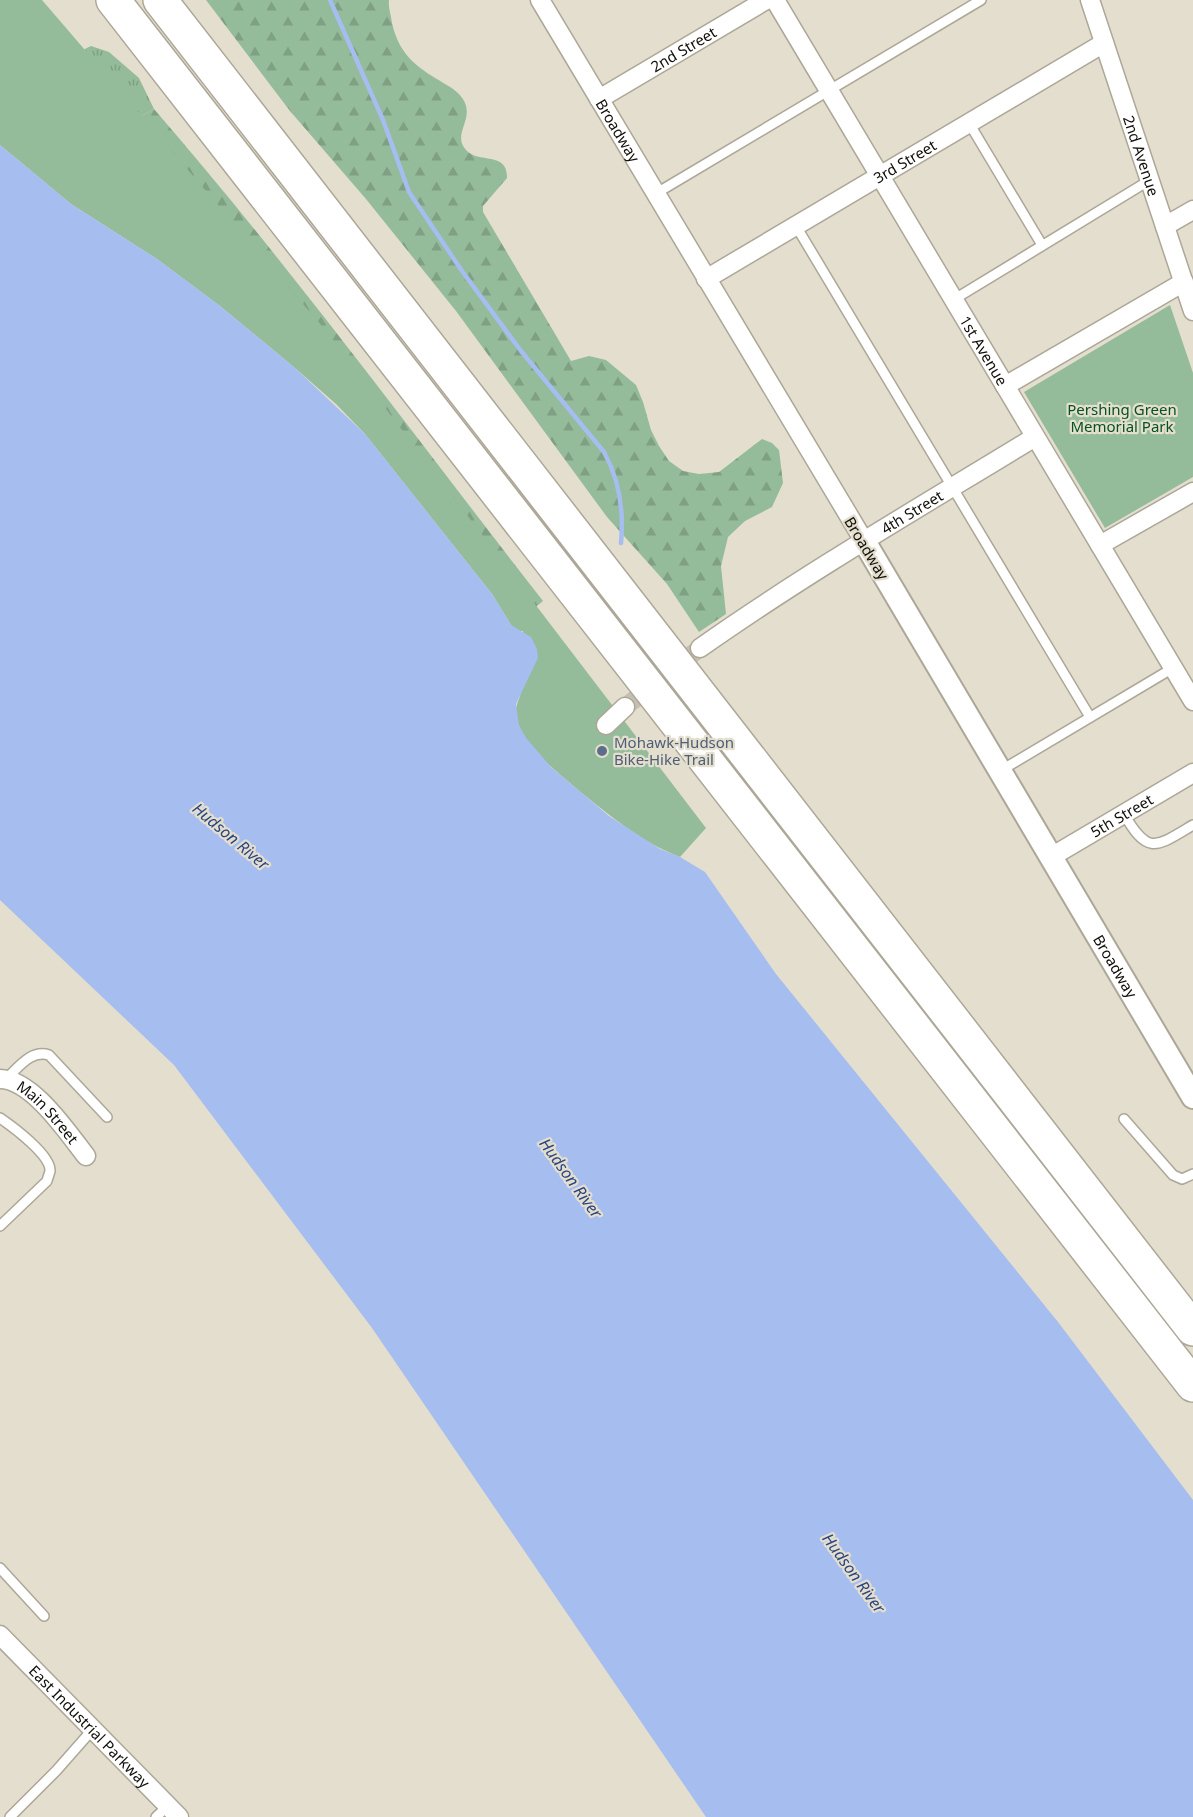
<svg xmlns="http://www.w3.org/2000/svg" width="1193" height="1817" font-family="'Noto Sans',sans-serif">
  <defs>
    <pattern id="grass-tufts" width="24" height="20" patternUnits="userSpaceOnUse" patternTransform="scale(1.5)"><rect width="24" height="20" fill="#94bb9a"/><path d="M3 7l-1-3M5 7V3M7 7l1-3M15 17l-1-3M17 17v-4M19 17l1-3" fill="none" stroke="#7fa083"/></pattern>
    <pattern id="forest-firs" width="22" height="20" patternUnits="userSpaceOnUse" patternTransform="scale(1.5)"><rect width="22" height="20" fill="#94bb9a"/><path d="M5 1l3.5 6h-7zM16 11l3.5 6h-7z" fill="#7fa083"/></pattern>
  </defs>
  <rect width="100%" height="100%" fill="#e4dece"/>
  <!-- grass -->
  <path fill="url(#grass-tufts)" d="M91,46L109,52L139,78L154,109L106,136L54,64Z"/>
  <!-- forest -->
  <path fill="url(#forest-firs)" d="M206,0H389C388,7 391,15 392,23C398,49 410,62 432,76C441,82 452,87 459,94C480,117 450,132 466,150C478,164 508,151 507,178L483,206V212L571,361L589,356L606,360L636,385L643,402L651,430L659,446L669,461L683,471L699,474L719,472L762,439L772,443L779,450L783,483L772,507L745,521L728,537L721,566L726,614L699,632L667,584L607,517L456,311L366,199L290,111Z
    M154,109C291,267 415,437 543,601L533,609L106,136Z"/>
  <!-- park -->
  <path fill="#94bb9a" d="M0,0H42L328,333L706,828L680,857C641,842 609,815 577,789C557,771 529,752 519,726C511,705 521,702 522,686C524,668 523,649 523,631H517L511,625L492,594L365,434L336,404L295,368L220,306L157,259L71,204L0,145Z
    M1170,305L1193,373V477L1105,528L1024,392Z"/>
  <!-- water -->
  <path fill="#a5bdef" d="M0,145L71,204L157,259L220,306L295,368L365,434L492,594L511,625L531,637L537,649L538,658L516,704L519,726L527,739L551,767L609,816L660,849L680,857L705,872L776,974L1058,1322L1193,1500V1817H706L372,1328L174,1065L0,900Z"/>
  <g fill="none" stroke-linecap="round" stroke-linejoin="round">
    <!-- stream -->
    <path stroke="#a5bdef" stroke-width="4.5" d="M330,0L383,120L409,192L462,271L521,351L604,452C619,479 624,511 621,543"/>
    <!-- minor-tunnel -->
    <path stroke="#c4bfb0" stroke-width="18" stroke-dasharray="18 9" stroke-linecap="butt" d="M625,707L700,648"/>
    <!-- service casing -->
    <g stroke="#ada798" stroke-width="12">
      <path id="service" d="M969,123L1042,245
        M655,194L981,0
        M796,226L1090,717
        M953,300L1150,180
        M1000,771L1173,668
        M1124,814C1148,856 1156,847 1193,825
        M6,1079C18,1068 31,1049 49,1055L107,1117
        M0,1118C13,1127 51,1155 50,1171C50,1172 47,1180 47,1181L0,1226
        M1124,1119L1173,1175L1182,1179L1193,1174
        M0,1568L44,1616
        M10,1817L56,1771L93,1729
        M156,1817L168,1806"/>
    </g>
    <!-- minor casing -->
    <g stroke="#ada798" stroke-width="21">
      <g id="minor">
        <path id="s1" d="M540,0L864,541"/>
        <path id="s2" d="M775,0L1193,701"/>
        <path id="s3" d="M1090,0L1193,311"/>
        <path id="s4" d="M599,99L766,0"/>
        <path d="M1165,226L1193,210"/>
        <path id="s5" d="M706,279L1104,43"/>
        <path d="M1005,386L1184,282"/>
        <path d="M1100,545L1193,492"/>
        <path id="s6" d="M700,648C808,572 922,506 1035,437"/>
        <path d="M606,725L625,707"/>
        <path id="s7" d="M1051,857L1193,773"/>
        <path id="s8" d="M0,1079C32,1079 68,1133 86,1156"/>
        <path id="s9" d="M0,1635L179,1817"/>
      </g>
    </g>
    <!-- tertiary casing -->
    <g stroke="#ada798" stroke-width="26">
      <g id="tertiary">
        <path id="s10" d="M864,541L1193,1097"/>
      </g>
    </g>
    <!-- motorway casing -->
    <g stroke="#ada798" stroke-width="36">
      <path id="motorway" d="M113,0L1193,1385
        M160,0L1193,1329"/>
    </g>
    <!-- service -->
    <use href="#service" stroke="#fff" stroke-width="9"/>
    <!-- minor -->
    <use href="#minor" stroke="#fff" stroke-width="18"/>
    <!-- tertiary -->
    <use href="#tertiary" stroke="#fff" stroke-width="22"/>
    <!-- motorway -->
    <use href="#motorway" stroke="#fff" stroke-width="33"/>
  </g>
  <!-- markers -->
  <circle fill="#5c6f8a" stroke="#e4dece" stroke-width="2" cx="602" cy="751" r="6"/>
  <g text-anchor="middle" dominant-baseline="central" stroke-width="4.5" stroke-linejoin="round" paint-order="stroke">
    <!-- street labels -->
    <g font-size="15" fill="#100e09" stroke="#e4dece">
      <text stroke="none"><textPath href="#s4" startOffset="98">2nd Street</textPath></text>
      <text stroke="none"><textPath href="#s1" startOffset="152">Broadway</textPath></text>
      <text stroke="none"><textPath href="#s3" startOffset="164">2nd Avenue</textPath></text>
      <text stroke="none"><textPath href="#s5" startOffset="231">3rd Street</textPath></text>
      <text stroke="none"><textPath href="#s2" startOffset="408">1st Avenue</textPath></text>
      <text stroke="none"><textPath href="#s6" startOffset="252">4th Street</textPath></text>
      <text transform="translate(867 548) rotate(59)">Broadway</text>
      <text stroke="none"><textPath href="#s7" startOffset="82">5th Street</textPath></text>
      <text stroke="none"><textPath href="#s10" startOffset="494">Broadway</textPath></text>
      <text stroke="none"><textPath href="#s8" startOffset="60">Main Street</textPath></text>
      <text stroke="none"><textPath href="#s9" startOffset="128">East Industrial Parkway</textPath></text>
    </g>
    <!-- park labels -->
    <g font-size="15" fill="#045220" stroke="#e4dece">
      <text x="1122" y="409">Pershing Green<tspan x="1122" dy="17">Memorial Park</tspan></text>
    </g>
    <!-- service labels -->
    <g font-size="15" fill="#4e5e75" stroke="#e4dece" text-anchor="start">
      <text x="614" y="742">Mohawk-Hudson<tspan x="614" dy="17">Bike-Hike Trail</tspan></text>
    </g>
    <!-- water labels -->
    <g font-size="16" font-style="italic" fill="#2a4481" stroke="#e4dece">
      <text transform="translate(231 836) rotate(40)">Hudson River</text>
      <text transform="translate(571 1178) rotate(54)">Hudson River</text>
      <text transform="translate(854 1573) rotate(54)">Hudson River</text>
    </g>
  </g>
</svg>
